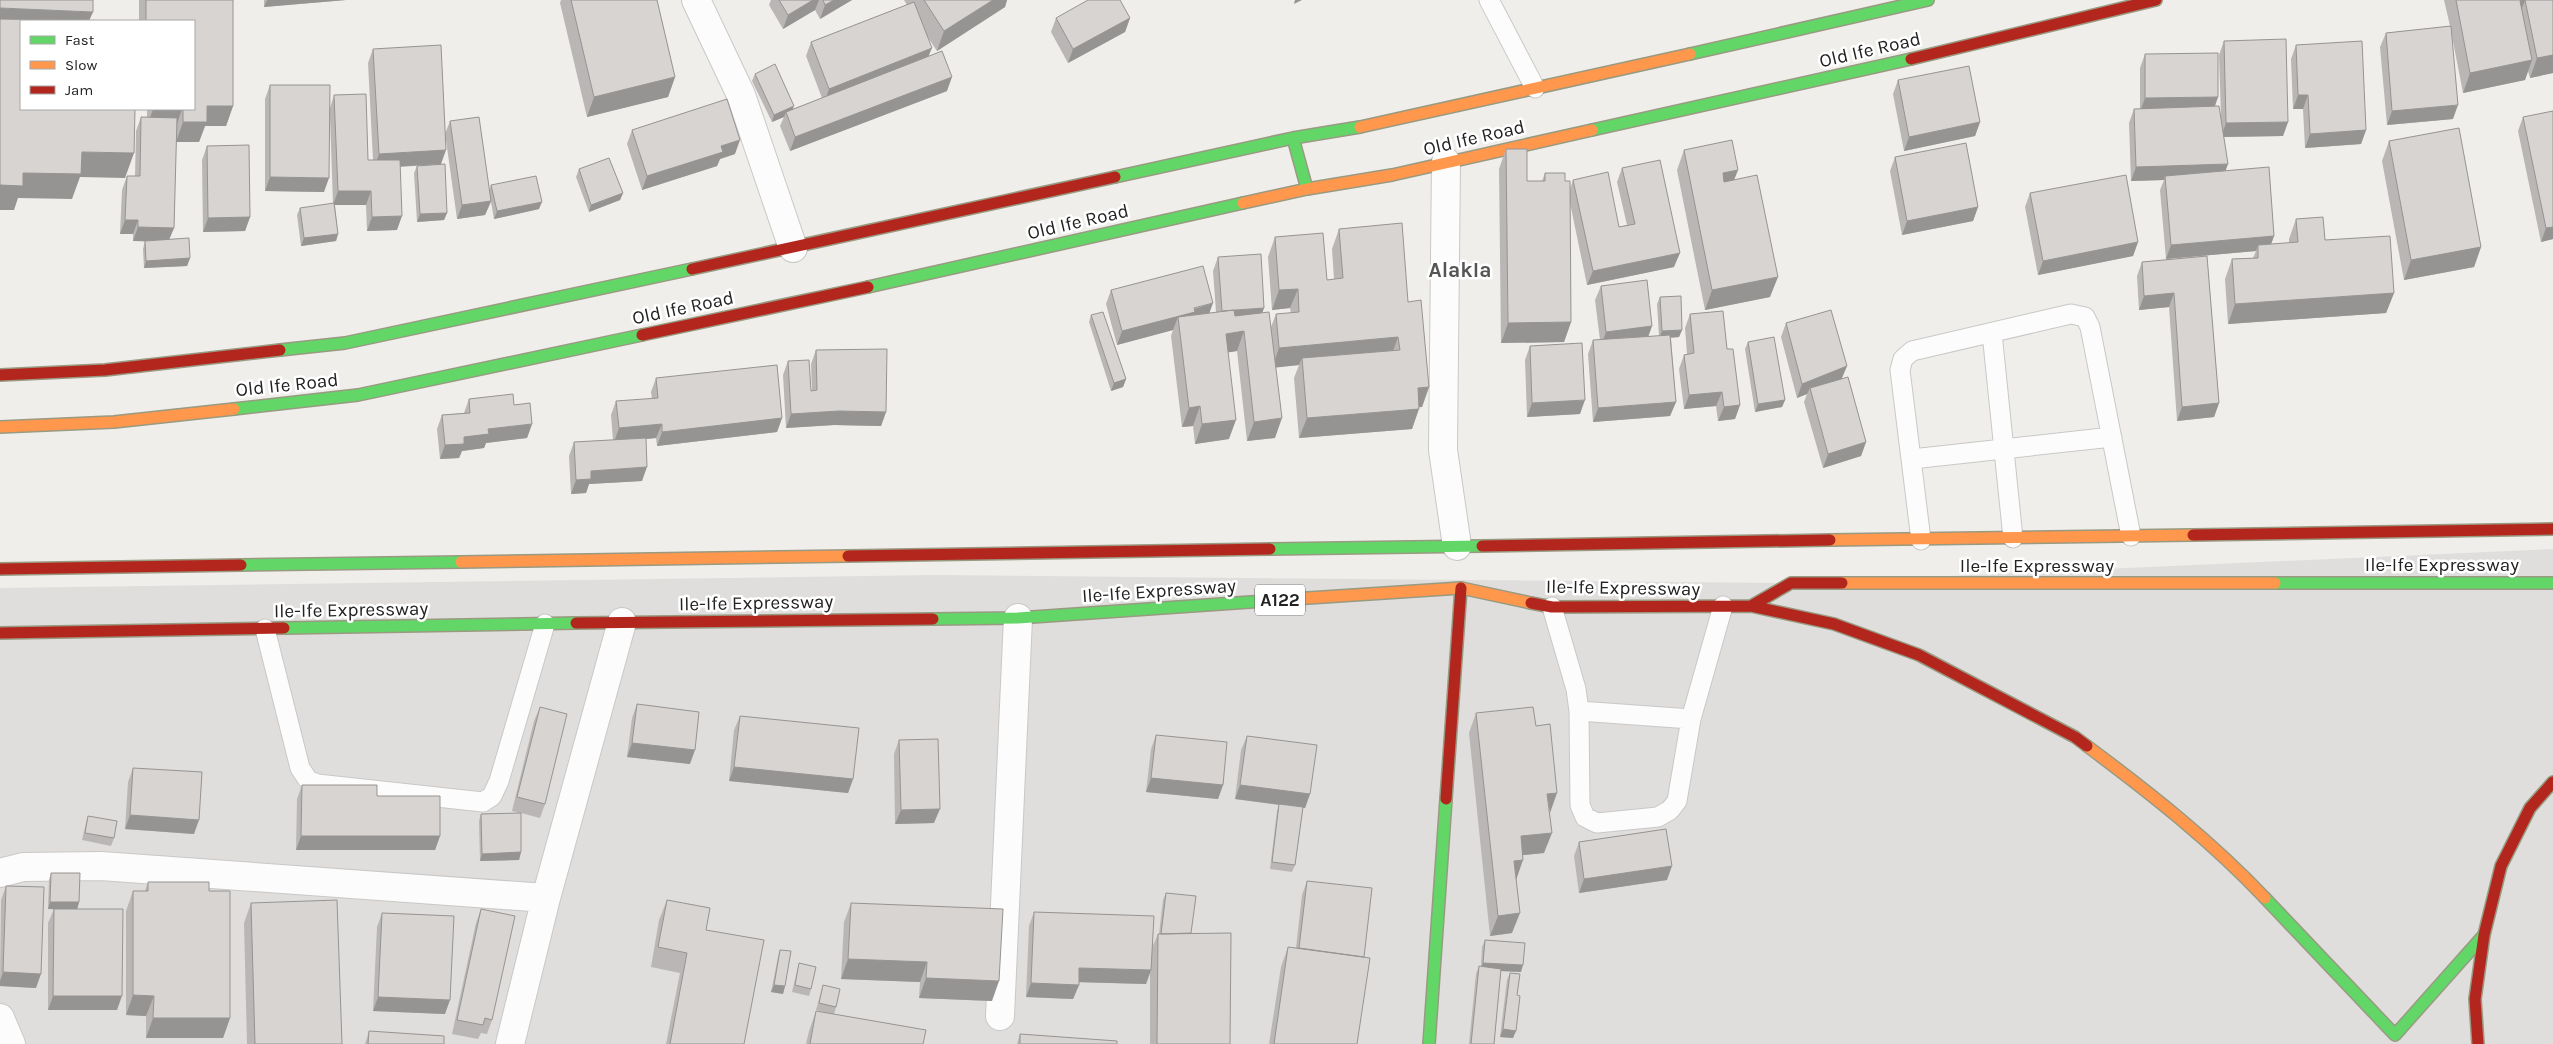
<svg xmlns="http://www.w3.org/2000/svg" width="2553" height="1044" font-family="Karla,sans-serif">
  <rect width="100%" height="100%" fill="#f0eeeb"/>
  <!-- residential -->
  <path fill="#dfdedc" d="M2553,549V1044H0V588L935,575L1791,583Z"/>
  <g fill="none" stroke-linecap="round" stroke-linejoin="round">
    <!-- lane casing -->
    <g stroke="#c9c8c7" stroke-width="21">
      <path id="lane" d="M1489,0L1535,88
        M1992,333L2013,538
        M1912,459L2112,437
        M1921,540L1900,370L1903,359L1912,351L2071,314L2085,317L2090,327L2131,536
        M1552,607L1576,689L1579,711L1580,805L1585,817L1597,823L1658,817L1670,810L1677,801L1691,719L1723,606
        M265,629L300,768L308,780L317,784L483,802L492,796L499,781L545,624
        M1579,711L1691,719"/>
    </g>
    <!-- street casing -->
    <g stroke="#c9c8c7" stroke-width="30">
      <path id="street" d="M696,0L741,95L793,248
        M1446,162L1443,450L1457,546
        M0,873L23,867L101,866L546,898
        M1000,1016L1018,618
        M0,1018L11,1044
        M510,1044L546,898L622,622"/>
    </g>
    <!-- fast casing -->
    <g stroke="#999a82" stroke-width="14">
      <path id="fast" d="M1690,54L1928,0
        M1592,130L1911,59
        M1293,138L1307,189
        M1115,177L1293,138L1360,127
        M868,287L1243,203
        M280,350L345,343L692,269
        M234,409L358,395L642,335
        M1270,549L1482,546
        M241,565L461,562
        M2275,583H2553
        M933,619L1018,618L1293,599
        M284,628L576,623
        M2265,898L2395,1035L2484,935
        M1429,1044L1446,799"/>
    </g>
    <!-- slow casing -->
    <g stroke="#999a82" stroke-width="14">
      <path id="slow" d="M1360,127L1690,54
        M1243,203L1307,189L1392,175L1592,130
        M0,427L114,422L234,409
        M1830,540L2193,535
        M461,562L848,556
        M1842,583H2275
        M1293,599L1461,588L1531,603
        M2087,746C2150,793 2211,841 2265,898"/>
    </g>
    <!-- jam casing -->
    <g stroke="#999a82" stroke-width="14">
      <path id="jam" d="M1911,59L2156,0
        M692,269L1115,177
        M642,335L868,287
        M0,375L105,370L280,350
        M2193,535L2553,529
        M1482,546L1830,540
        M848,556L1270,549
        M0,569L241,565
        M1531,603L1552,607L1751,606L1791,583H1842
        M1751,606L1834,624L1919,655L2075,737L2087,746
        M576,623L933,619
        M0,633L284,628
        M1446,799L1461,588
        M2478,1044L2475,999L2484,935L2501,866L2530,808L2553,782"/>
    </g>
    <!-- lane -->
    <use href="#lane" stroke="#fdfcfc" stroke-width="19"/>
    <!-- street -->
    <use href="#street" stroke="#fdfcfc" stroke-width="28"/>
    <!-- fast -->
    <use href="#fast" stroke="#63d668" stroke-width="11"/>
    <!-- slow -->
    <use href="#slow" stroke="#ff974d" stroke-width="11"/>
    <!-- jam -->
    <use href="#jam" stroke="#b3261e" stroke-width="11"/>
  </g>
  <!-- wall -->
  <path fill="#b9b6b5" d="M139,0H233V106L226,126H205L199,142H176L174,228L169,240L190,258L187,266L144,268L143,249L145,241H148H133V234H120L122,190L127,176H135L136,131L141,117L147,118V109H194V21H139Z
    M264,0H346L264,7Z
    M561,0H657L675,77L668,97L587,117L560,3Z
    M771,0H852L820,19L815,10L783,29L769,5Z
    M904,0H1007L1005,7L937,51L927,36L929,56L947,91L790,151L780,126L784,117L772,122L752,81L755,74L793,109L822,98L806,56L811,42L907,5Z
    M2444,0H2553V73L2530,78L2528,71L2525,80L2463,93L2452,36L2453,119L2387,125L2380,47L2386,33L2450,26Z
    M1056,18H1130L1125,32L1068,63L1051,32Z
    M2224,41L2288,122L2283,136L2224,137L2226,171L2274,236L2271,244L2289,243V239L2296,219L2394,293L2386,313L2228,324L2225,279L2232,259L2253,258L2256,251L2166,259L2160,190L2164,180L2131,181L2129,123L2134,109H2140V68L2145,54L2218,97L2215,106L2221,116L2219,55Z
    M2296,45L2366,130L2361,144L2305,148L2303,109H2293L2291,59Z
    M373,49L445,134L450,121L489,191L491,185L539,209L494,219L491,202L485,215L457,219L446,140L441,164L400,167L397,230L367,231L366,205H335L338,234L336,241L301,246L297,215L300,208L333,204L330,116L324,192L265,191V99L270,85L330,108L334,95L368,160H373L368,63Z
    M1898,80L1980,122L1975,136L1904,151L1893,94Z
    M2523,117L2553,239L2541,242L2518,131Z
    M632,130L735,154L720,159L717,166L642,190L627,144Z
    M2389,141L2481,247L2474,267L2404,280L2382,161Z
    M207,146L250,217L245,231L203,232L202,160Z
    M1506,149L1527,181H1542L1545,173L1565,181L1570,189L1573,180L1619,227L1627,225L1617,182L1622,168L1674,267L1587,285L1570,203L1571,322L1564,342L1501,343L1499,169Z
    M1684,150L1738,170L1734,180L1770,297L1705,310L1677,170Z
    M1895,157L1978,207L1973,221L1902,235L1890,171Z
    M417,166L447,213L444,220L417,222L414,173Z
    M579,169L623,193L620,200L589,212L576,177Z
    M2030,193L2138,242L2133,256L2038,275L2025,207Z
    M1339,229L1408,302L1429,387L1422,407H1419L1412,429L1299,438L1294,378L1299,365L1276,367L1275,438L1247,441L1237,351L1228,352L1229,439L1195,444L1193,426L1182,427L1171,336L1173,330L1117,345L1106,304L1111,290L1210,313L1216,312L1213,271L1218,257L1264,308L1262,313L1271,327L1276,314L1291,313L1290,308L1272,310L1268,257L1275,237L1327,280L1334,279L1332,249Z
    M2207,256L2219,403L2214,417L2177,421L2169,307L2139,310L2137,276L2142,262Z
    M1601,286L1652,326L1648,336H1659L1657,304L1660,297L1682,330L1679,337L1671,338L1676,402L1670,416L1593,422L1588,354L1593,340H1600L1595,300Z
    M1690,314L1727,349L1740,405L1735,419L1718,421L1716,406L1684,409L1679,369L1684,355L1687,354L1685,328Z
    M1091,315L1126,379L1123,387L1111,391L1089,322Z
    M1786,323L1847,366L1842,378L1866,442L1861,456L1823,468L1804,402L1807,394L1797,398L1781,337Z
    M1748,342L1785,400L1782,407L1755,412L1745,349Z
    M1530,346L1580,414L1527,417L1525,360Z
    M816,350L886,412L881,426L834,425L786,428L783,375L788,361L812,391L811,364Z
    M656,378L782,418L777,432L657,446L656,438L646,439L642,481L589,484L586,493L571,494L569,456L574,442L613,440L611,415L616,401L652,399L651,392Z
    M469,399L514,405L532,424L527,438L486,443L484,448L462,451L459,458L440,459L437,429L442,415L464,413Z
    M637,704L690,764L627,757L632,718Z
    M540,707L545,804L540,818L521,813V852L519,860L480,861L479,821L481,814L520,813L512,811L534,721Z
    M1476,713L1536,726L1549,813L1544,853L1523,855L1516,880L1512,933L1490,936L1469,733Z
    M740,716L853,779L848,793L729,781L734,730Z
    M1156,735L1223,785L1218,799L1146,792L1151,749Z
    M1247,736L1310,794L1305,808H1303L1295,865L1292,872L1270,869L1277,811L1279,805L1235,799L1241,750Z
    M899,740L934,823L895,824L894,754Z
    M133,768L194,834L125,829L128,782Z
    M302,785L377,796L440,836L435,850H296L297,799Z
    M88,816L114,838L111,846L82,840L86,823Z
    M1579,842L1667,880L1579,893L1574,856Z
    M51,873L79,902L77,909L117,1010H48V923L54,909H60H48L49,880Z
    M1307,881L1364,957L1357,1044H1269L1281,967L1288,947L1296,948L1302,895Z
    M148,882L209,891L230,1018L223,1038H146V1016L126,1015V911L133,891H145Z
    M6,886L36,988L0,986L1,900Z
    M1166,893L1191,933L1230,1044H1150V973L1146,984L1079,982V985L1073,999L1026,997L1029,926L1034,912L1152,948L1158,934H1159L1163,900Z
    M667,900L706,930L744,1044H666L680,973L651,967L659,920Z
    M251,903L342,1044H247L244,923Z
    M851,903L992,1001L919,998L920,982L841,979L844,922Z
    M481,909L492,1020L487,1034L481,1033L478,1039L452,1034L476,923Z
    M382,913L445,1014L373,1011L377,927Z
    M1485,940L1521,972L1501,971L1494,1044H1469L1476,974L1479,966L1481,967L1482,947Z
    M780,950L785,986L783,994L771,992L778,957Z
    M799,963L811,989L809,996L792,992L797,971Z
    M1510,973L1517,995L1513,1038L1500,1037L1507,980Z
    M823,985L836,1007L834,1014L923,1044H806L809,1031L816,1011L828,1013L816,1010Z
    M369,1031L444,1044H365Z
    M1020,1034L1117,1044H1017Z"/>
  <!-- shaded-wall -->
  <path fill="#969493" d="M267,0H346L264,7Z
    M813,0H819L815,10L783,29L788,15Z
    M834,0H852L820,19L825,5Z
    M993,0H1007L1005,7L937,51L944,31Z
    M1295,0H1302L1294,4Z
    M2522,0H2525L2518,19L2520,1Z
    M0,8L93,12L89,21L0,28Z
    M1130,18L1125,32L1068,63L1073,49Z
    M932,48L926,62L824,103L829,89Z
    M2553,55V73L2530,78L2537,58Z
    M2532,60L2525,80L2463,93L2470,73Z
    M675,77L668,97L587,117L594,97Z
    M952,77L947,91L790,151L795,137Z
    M2298,95H2308L2303,109H2293Z
    M2218,97L2213,111L2140,112L2145,98Z
    M2458,105L2453,119L2387,125L2392,111Z
    M207,106H233L226,126H205L199,142H176L183,122Z
    M794,106L791,113L786,112L784,117L772,122L774,115Z
    M153,109H182L176,127H147Z
    M1980,122L1975,136L1904,151L1909,137Z
    M2288,122L2283,136L2221,137L2226,123Z
    M2366,130L2361,144L2305,148L2310,134Z
    M740,140L735,154L720,159L717,166L642,190L647,176L721,146Z
    M446,150L441,164L374,168L379,154Z
    M82,152L134,153L125,178L80,177L72,199L18,198L14,210H0V185L23,173Z
    M2228,164L2223,178L2165,176L2164,180L2131,181L2136,167Z
    M1738,170L1730,190L1715,193L1723,173Z
    M270,177L329,178L324,192L265,191Z
    M338,191H371L366,205H333Z
    M623,193L620,200L589,212L591,205Z
    M491,201L485,215L457,219L462,205Z
    M542,202L539,209L494,219L497,211Z
    M1978,207L1973,221L1902,235L1907,221Z
    M447,213L444,220L417,222L420,214Z
    M402,216L397,230L367,231L372,217Z
    M250,217L245,231L203,232L208,218Z
    M125,220H138L133,234H120Z
    M138,227L174,228L168,242L133,241Z
    M2553,227V239L2541,242L2546,228Z
    M338,234L336,241L301,246L304,238Z
    M2274,236L2269,250L2258,245L2256,251L2166,259L2171,245Z
    M2138,242L2133,256L2038,275L2043,261Z
    M2481,247L2474,267L2404,280L2411,260Z
    M1680,253L1674,267L1587,285L1593,271Z
    M190,258L187,266L144,268L146,261Z
    M1778,277L1770,297L1705,310L1712,290Z
    M1298,289L1290,308L1272,310L1279,290Z
    M2174,293L2169,307L2139,310L2144,296Z
    M2394,293L2386,313L2228,324L2235,304Z
    M1213,303L1208,317H1178L1173,330L1117,345L1122,331Z
    M1264,308L1259,322L1217,325L1222,311Z
    M1571,322L1564,342L1501,343L1508,323Z
    M1652,326L1647,340L1601,346L1606,332Z
    M1682,330L1679,337L1659,338L1662,331Z
    M1244,331L1237,351L1219,354L1226,334Z
    M1398,337L1391,357L1302,358L1299,365L1272,368L1279,348Z
    M1847,366L1841,380L1810,388L1807,394L1797,398L1802,384Z
    M1126,379L1123,387L1111,391L1114,383Z
    M1429,387L1422,407L1410,408L1418,388Z
    M1722,392L1716,406L1684,409L1689,395Z
    M1585,400L1580,414L1527,417L1532,403Z
    M1785,400L1782,407L1755,412L1758,404Z
    M1676,402L1670,416L1593,422L1598,408Z
    M2219,403L2214,417L2177,421L2182,407Z
    M1740,405L1735,419L1718,421L1724,407Z
    M1200,406L1193,426L1182,427L1189,408Z
    M1419,409L1412,429L1299,438L1307,418Z
    M839,411L886,412L881,426L834,425L786,428L791,414Z
    M782,418L777,432L657,446L662,432Z
    M1282,418L1275,438L1247,441L1254,422Z
    M1236,420L1229,439L1195,444L1202,424Z
    M532,424L527,438L486,443L484,448L462,451L459,458L440,459L445,445L464,437L488,429Z
    M662,424L656,438L614,442L619,428Z
    M1866,442L1861,456L1823,468L1828,454Z
    M647,467L642,481L589,484L586,493L571,494L576,480L591,471Z
    M632,743L695,750L690,764L627,757Z
    M734,767L853,779L848,793L729,781Z
    M1151,778L1223,785L1218,799L1146,792Z
    M1240,785L1310,794L1305,808L1235,799Z
    M1557,793L1550,813L1547,794Z
    M940,809L934,823L895,824L901,810Z
    M130,815L199,820L194,834L125,829Z
    M1552,833L1544,853L1514,856L1521,836Z
    M301,836H440L435,850H296Z
    M521,852L519,860L480,861L482,854Z
    M1523,860L1516,880L1514,861Z
    M1672,866L1667,880L1579,893L1584,879Z
    M50,902H79L77,910L48,909Z
    M1520,913L1512,933L1490,936L1498,916Z
    M848,959L927,962L920,982L841,979Z
    M1483,963L1523,965L1521,972L1480,970Z
    M1079,968L1151,970L1146,984L1074,982Z
    M3,972L41,974L36,988L0,986V981Z
    M926,978L999,981L992,1001L919,998Z
    M1031,983L1079,985L1073,999L1026,997Z
    M774,985L785,986L783,994L771,992Z
    M133,995L154,996L146,1016L126,1015Z
    M53,996H122L117,1010H48Z
    M378,997L450,1000L445,1014L373,1011Z
    M153,1018H230L223,1038H146Z
    M1503,1029L1516,1031L1513,1038L1500,1037Z"/>
  <!-- building -->
  <path fill="#d7d4d2" stroke="#969493" d="M0,0H93V12L0,8Z
    M146,0H233V106H207V122H183V109H194V21H146Z
    M571,0H657L675,77L594,97Z
    M779,0H813L788,15Z
    M823,0H834L825,5Z
    M924,0H993L944,31Z
    M1088,0H1120L1130,18L1073,49L1056,18Z
    M2456,0H2522L2520,1L2532,60L2470,73Z
    M2525,0H2553V55L2537,58Z
    M914,2L932,48L829,89L811,42Z
    M0,19L123,21H21V109H135L134,153L82,152L81,174L23,173V186L0,185Z
    M2451,26L2458,105L2392,111L2386,33Z
    M2286,39L2288,122L2226,123L2224,41Z
    M2362,41L2366,130L2310,134L2308,95H2298L2296,45Z
    M441,45L446,150L379,154L373,49Z
    M942,51L952,77L795,137L786,112Z
    M2218,53V97L2145,98V54Z
    M775,64L794,106L774,115L755,74Z
    M1969,66L1980,122L1909,137L1898,80Z
    M270,85H330L329,178L270,177Z
    M366,94L368,160H400L402,216L372,217L371,191H338L334,95Z
    M727,99L740,140L721,146L723,152L647,176L632,130Z
    M2219,106L2228,164L2136,167L2134,109Z
    M2553,111V227L2546,228L2523,117Z
    M141,117L177,118L174,228L138,227V220H125L127,176H140Z
    M479,117L491,201L462,205L450,121Z
    M2459,128L2481,247L2411,260L2389,141Z
    M1732,140L1738,170L1723,173L1724,182L1757,175L1778,277L1712,290L1684,150Z
    M1966,143L1978,207L1907,221L1895,157Z
    M249,145L250,217L208,218L207,146Z
    M1506,149H1527V181H1545V173H1565V181H1570L1571,322L1508,323Z
    M609,158L623,193L591,205L579,169Z
    M1660,160L1680,253L1593,271L1573,180L1608,172L1619,227L1635,224L1622,168Z
    M445,164L447,213L420,214L417,166Z
    M2269,167L2274,236L2171,245L2165,176Z
    M2126,175L2138,242L2043,261L2030,193Z
    M536,176L542,202L497,211L491,185Z
    M334,203L338,234L304,238L300,208Z
    M2323,217L2325,240L2390,236L2394,293L2235,304L2232,259L2258,258V245L2298,242L2296,219Z
    M1402,223L1408,302L1421,300L1429,387L1418,388L1419,409L1307,418L1302,358L1400,350L1398,337L1279,348L1276,314L1299,312L1298,289L1279,290L1275,237L1323,233L1327,280L1343,278L1339,229Z
    M189,238L190,258L146,261L145,241Z
    M1261,254L1264,308L1222,311L1218,257Z
    M2207,256L2219,403L2182,407L2174,293L2144,296L2142,262Z
    M1203,266L1213,303L1194,308L1195,312L1122,331L1111,290Z
    M1647,280L1652,326L1606,332L1601,286Z
    M1681,296L1682,330L1662,331L1660,297Z
    M1234,310L1235,316L1269,312L1282,418L1254,422L1244,331L1226,334L1236,420L1202,424L1200,406L1189,408L1178,317Z
    M1831,310L1847,366L1802,384L1786,323Z
    M1723,311L1727,349H1733L1740,405L1724,407L1722,392L1689,395L1684,355L1694,353L1690,314Z
    M1103,312L1126,379L1114,383L1091,315Z
    M1670,335L1676,402L1598,408L1593,340Z
    M1774,337L1785,400L1758,404L1748,342Z
    M1582,343L1585,400L1532,403L1530,346Z
    M887,349L886,412L839,411L791,414L788,361L809,360L811,391L817,390L816,350Z
    M777,365L782,418L662,432V424L619,428L616,401L658,398L656,378Z
    M1848,377L1866,442L1828,454L1810,388Z
    M513,394L514,405L530,403L532,424L488,429L489,434L464,437V444L445,445L442,415L470,413L469,399Z
    M646,438L647,467L591,471V479L576,480L574,442Z
    M637,704L699,712L695,750L632,743Z
    M540,707L567,714L545,804L517,797Z
    M1533,707L1536,726L1550,724L1557,793L1547,794L1552,833L1521,836L1523,860L1514,861L1520,913L1498,916L1476,713Z
    M740,716L859,728L853,779L734,767Z
    M1156,735L1227,742L1223,785L1151,778Z
    M1247,736L1317,745L1310,794L1240,785Z
    M938,739L940,809L901,810L899,740Z
    M133,768L202,772L199,820L130,815Z
    M302,785H377V796H440V836H301Z
    M1279,804L1303,807L1295,865L1272,862Z
    M521,813V852L482,854L481,814Z
    M88,816L117,821L114,838L85,833Z
    M1666,829L1672,866L1584,879L1579,842Z
    M51,873H80L79,902H50Z
    M1307,881L1372,888L1364,957L1299,948Z
    M148,882H209V891H230V1018H153L154,996L133,995V891H148Z
    M6,886L44,887L41,974L3,972Z
    M1166,893L1196,896L1191,933L1161,934Z
    M337,900L342,1044H255L251,903Z
    M667,900L710,908L706,930L764,940L744,1044H670L687,953L658,947Z
    M851,903L1003,909L999,981L926,978L927,962L848,959Z
    M54,909H123L122,996H53Z
    M481,909L515,916L492,1020L485,1018L483,1025L457,1020Z
    M1034,912L1154,916L1151,970L1079,968V985L1031,983Z
    M382,913L454,916L450,1000L378,997Z
    M1231,933L1230,1044H1157L1158,934Z
    M1485,940L1525,943L1523,965L1483,963Z
    M1288,947L1370,958L1357,1044H1274Z
    M780,950L791,951L785,986L774,985Z
    M799,963L816,967L811,989L795,985Z
    M1479,966L1501,969L1494,1044H1471Z
    M1510,973L1520,974L1517,995L1520,996L1516,1031L1503,1029Z
    M823,985L840,989L836,1007L819,1003Z
    M816,1011L926,1030L923,1044H810Z
    M369,1031L444,1036V1044H368Z
    M1020,1034L1117,1041V1044H1020Z"/>
  <g text-anchor="middle" dominant-baseline="central" stroke-width="5" stroke-linejoin="round" paint-order="stroke">
    <!-- shield labels -->
    <rect fill="#fff" stroke="#646464" stroke-width="1" x="1255" y="584.5" width="50" height="31" rx="4"/>
    <g font-size="18" font-weight="bold" fill="#222">
      <text x="1280" y="600">A122</text>
    </g>
    <!-- street labels -->
    <g font-size="19" fill="#222" stroke="#fff">
      <text transform="translate(1870 50) rotate(-13)">Old Ife Road</text>
      <text transform="translate(1474 138) rotate(-13)">Old Ife Road</text>
      <text transform="translate(1078 222) rotate(-13)">Old Ife Road</text>
      <text transform="translate(683 308) rotate(-12)">Old Ife Road</text>
      <text transform="translate(287 385) rotate(-6)">Old Ife Road</text>
      <text x="2442" y="565">Ile-Ife Expressway</text>
      <text x="2037" y="566">Ile-Ife Expressway</text>
      <text transform="translate(1623 588) rotate(1)">Ile-Ife Expressway</text>
      <text transform="translate(1159 591) rotate(-4)">Ile-Ife Expressway</text>
      <text transform="translate(756 603) rotate(-1)">Ile-Ife Expressway</text>
      <text transform="translate(351 610) rotate(-1)">Ile-Ife Expressway</text>
    </g>
    <!-- quarter labels -->
    <g font-size="21" font-weight="bold" fill="#555" stroke="#fff">
      <text x="1460" y="270">AlakIa</text>
    </g>
  </g>
  <!-- legend -->
  <rect x="20" y="20" width="175" height="90" fill="#ffffff" stroke="#a7a7a7"/>
  <rect x="30" y="36" width="25" height="8" fill="#63d668" stroke="#a7a7a7"/>
  <text x="65" y="45" font-size="15" fill="#222222">Fast</text>
  <rect x="30" y="61" width="25" height="8" fill="#ff974d" stroke="#a7a7a7"/>
  <text x="65" y="70" font-size="15" fill="#222222">Slow</text>
  <rect x="30" y="86" width="25" height="8" fill="#b3261e" stroke="#a7a7a7"/>
  <text x="65" y="95" font-size="15" fill="#222222">Jam</text>
</svg>
